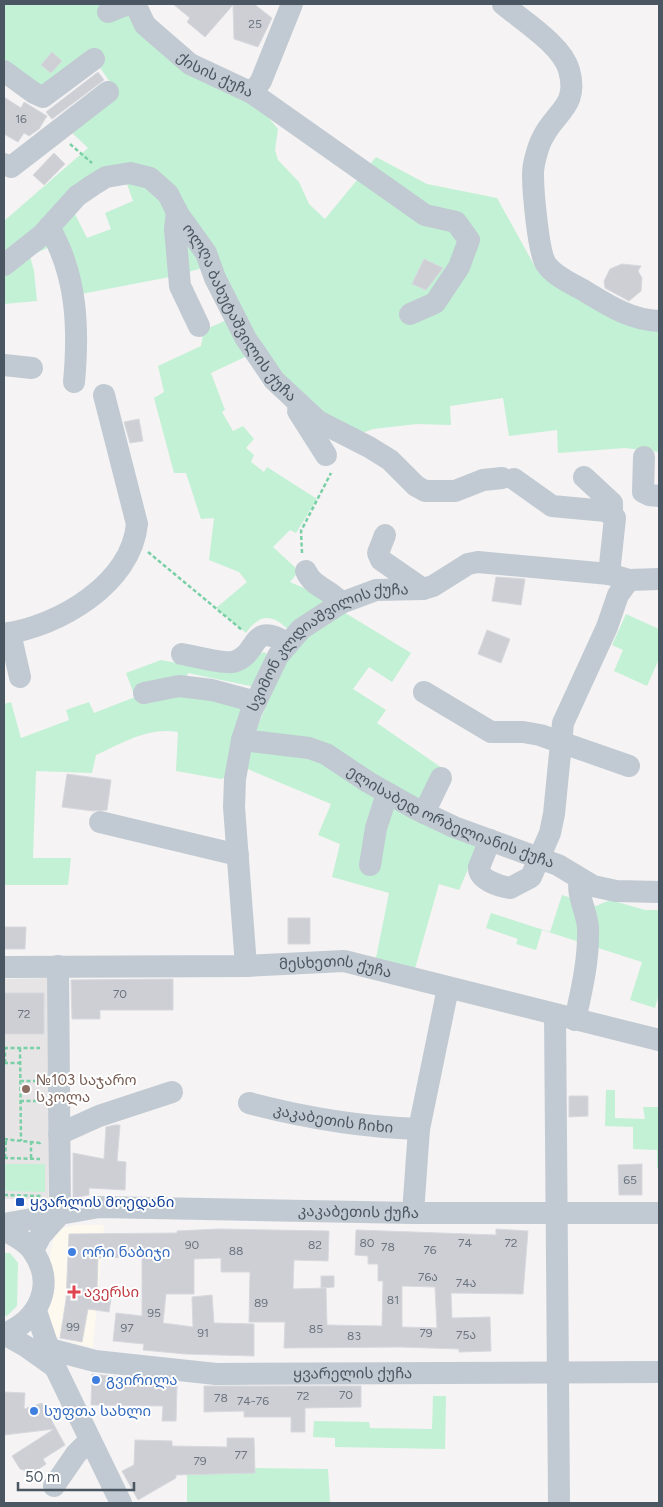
<svg xmlns="http://www.w3.org/2000/svg" width="663" height="1507" font-family="Figtree,'Noto Sans Georgian',sans-serif">
  <rect width="100%" height="100%" fill="#f5f3f3"/>
  <!-- commercial -->
  <path fill="#fdf9ef" d="M77,1225H104L93,1348L56,1337L48,1313L51,1298L50,1254L53,1241L57,1232L63,1228Z"/>
  <!-- education -->
  <path fill="#e6e4e5" d="M50,978L48,1199H4V979Z"/>
  <!-- green -->
  <path fill="#c3f1d5" d="M4,4H131L262,110L278,129L275,150L278,160L299,182L309,204L325,219L376,157L427,184L497,198L538,272L599,310L659,327V452L625,448L558,453L557,430L509,436L503,398L450,406L451,425L417,424L373,429L357,435L282,383L209,249L130,169L4,259V221L88,148L68,129L117,92L98,65L44,88L4,59Z
    M126,181L160,189L202,268L175,276L76,295L55,228L72,208L87,238L111,229L105,213L133,201Z
    M40,241L56,244L30,256L34,271L37,301L4,304V269Z
    M227,320L249,355L211,373L225,410L222,412L233,431L243,426L254,439L246,448L254,455L251,462L264,472L267,467L317,499L296,533L290,530L273,547L299,571L290,582L324,597L332,605L292,633C275,616 262,610 246,633L216,608L247,582L239,572L209,560L214,518L201,519L186,473H174L154,398L164,392L158,366L201,346L204,330Z
    M342,611L411,653L392,682L369,667L353,689L386,710L377,723L442,768L424,806L256,730L289,651Z
    M626,614L659,629V659L647,686L614,671L623,650L612,645Z
    M264,652L270,656L255,687L188,673L182,693L243,708L226,777L221,779L176,771L178,732C148,727 123,743 96,755L92,773L36,771L33,858H71L68,885H4V704L11,702L21,738L69,720L66,710L89,702L94,713L135,697L126,673L161,660L221,671Z
    M255,748L326,763L478,846L459,890L439,884L414,972L375,963L389,893L332,877L340,844L318,835L331,804L243,767L245,759Z
    M562,895L596,906L610,900L645,910H659V994L655,1008L630,1000L642,962L542,930L536,950L516,944L518,939L486,928L491,913L550,932Z
    M606,1090H615V1118L645,1119L643,1107H659V1168H657V1150L633,1149V1127L605,1126Z
    M4,1164H45V1192L4,1191Z
    M4,1253H10L18,1263L17,1306L7,1316L4,1315Z
    M433,1396H446L445,1449L335,1447V1438L313,1437L314,1421L369,1422L370,1428L432,1429Z
    M187,1467L328,1469L330,1503H187Z"/>
  <!-- building -->
  <path fill="#cdcfd5" stroke="#d7d9de" fill-rule="evenodd" d="M173,4H254L272,18L258,47L234,39L233,5L205,37L187,22L190,18Z
    M52,52L62,61L51,73L41,65Z
    M98,72L104,80L52,119L46,112Z
    M4,97L21,108L24,102L47,116L39,129L29,136L24,133L18,142L4,134Z
    M54,153L65,164L44,185L33,175Z
    M424,259L443,268L426,290L412,284Z
    M622,264L641,266L638,271L642,278L641,291L629,301L605,288L604,281L610,269Z
    M139,419L143,441L130,443L124,422Z
    M496,577L525,579L521,605L492,601Z
    M487,630L510,639L501,663L478,654Z
    M67,774L111,780L107,810L93,811L62,807Z
    M288,918H310V944H288Z
    M4,927H26L25,949H4Z
    M173,979V1010H100V1019H72L71,980Z
    M4,993H44V1034H4Z
    M569,1096H588V1116L569,1117Z
    M115,1125H120L117,1161L126,1162L125,1190L89,1188V1195L73,1198V1153L104,1159L106,1127Z
    M642,1164V1195H619L618,1165Z
    M218,1229L329,1231L328,1261L294,1260L293,1289L326,1288L327,1325L382,1326L383,1281H378V1264H368V1256L355,1255L356,1230L496,1235V1229L528,1231L523,1294L451,1293L452,1318L490,1317L491,1351L459,1352V1349L401,1347L284,1348L285,1322H249L250,1272H221V1258L194,1259V1294H166L163,1323L193,1327L192,1297L212,1295L214,1323L254,1324V1356L185,1354L143,1350L144,1344L113,1341L116,1313L142,1316V1257L98,1258L97,1290L112,1292L109,1312L88,1309L82,1342L60,1338L66,1300L69,1234L177,1233V1231ZM402,1286L435,1287L437,1328L402,1327Z
    M321,1276H334V1287L321,1288Z
    M92,1374L131,1378V1384L177,1385L176,1421H162L163,1406L91,1405Z
    M204,1386H361V1407L305,1408V1432H291V1417H244V1411L204,1412Z
    M4,1392L25,1393L24,1409L42,1403L65,1445L43,1459L46,1464L33,1473L20,1469L12,1456L54,1429L4,1435Z
    M227,1438H254L255,1473L176,1475V1478L138,1500L122,1471L134,1465L135,1440L172,1441V1446L227,1447Z"/>
  <g fill="none" stroke-linecap="round" stroke-linejoin="round">
    <!-- path -->
    <path stroke="#7ad0a6" stroke-width="2.5" stroke-dasharray="4 2.5" stroke-linecap="butt" d="M70,144L92,163
      M148,552L242,630
      M302,553L301,531L331,473
      M4,1048H40
      M20,1048L21,1141
      M4,1063H20
      M5,1063V1048
      M20,1081H41
      M20,1101H40
      M4,1139L40,1143V1141
      M4,1158L40,1159
      M5,1158L6,1139
      M31,1158V1142
      M4,1195L42,1196"/>
    <!-- minor -->
    <g stroke="#c1cad2" stroke-width="22">
      <path id="s1" d="M137,4L136,6L145,25L190,64L252,93L261,81L292,4"/>
      <path d="M503,4C523,21 562,45 569,70C579,106 556,111 543,137C538,146 533,164 533,174C533,190 538,252 546,264C554,276 571,283 583,290C608,305 630,320 659,321"/>
      <path d="M108,12L128,4"/>
      <path d="M4,71L34,93L43,97L94,59"/>
      <path d="M252,93L425,215L456,222L469,240L459,267L435,303L410,314"/>
      <path d="M4,164L11,167L108,92"/>
      <path d="M177,211L175,229L180,286L199,326"/>
      <path d="M49,227C77,275 79,328 74,382"/>
      <path id="s2" d="M4,265L42,235L77,196L93,185L106,177L130,173L150,178L168,194L178,214L206,253L215,278L246,339L260,359L274,380L318,421L369,447L390,460L416,486L425,491H455L483,480L502,478"/>
      <path d="M4,365L32,368"/>
      <path d="M298,411L326,455"/>
      <path d="M644,457L643,492L649,495L659,496"/>
      <path d="M584,477L612,503V514"/>
      <path d="M514,479L552,506L606,511L615,518L609,574"/>
      <path d="M385,535L378,553L381,560L423,589"/>
      <path d="M306,571C312,587 332,590 341,603"/>
      <path d="M10,633L20,677"/>
      <path d="M4,634C59,626 131,584 137,524L104,395"/>
      <path d="M182,654C194,656 222,664 233,662C260,655 249,620 287,643"/>
      <path d="M424,692L491,732H523L540,735L629,766"/>
      <path d="M144,693L179,686L212,690L256,702"/>
      <path id="s3" d="M242,740L309,748L326,754L368,782L414,808L454,827L558,865L593,886L616,891L659,892"/>
      <path d="M424,813L441,778"/>
      <path d="M100,822L238,855"/>
      <path d="M490,840L479,867C478,880 499,886 510,888L531,877L550,833L554,814L563,723L607,627L618,595L629,580"/>
      <path d="M370,865L376,828L387,794"/>
      <path id="s4" d="M246,966L234,807L235,779L242,740L251,712L278,656L301,629L341,603L376,590L423,589L433,586L468,564L478,562L609,574L629,580L659,579"/>
      <path id="s5" d="M4,967L246,966L344,961L659,1040"/>
      <path d="M555,1015L559,1503"/>
      <path d="M575,1020C582,989 589,959 588,928C587,911 576,895 580,879"/>
      <path id="s6" d="M249,1103C306,1118 361,1127 419,1129"/>
      <path d="M59,1134L99,1116L172,1092"/>
      <path d="M413,1213L419,1129L448,988"/>
      <path id="s7" d="M4,1224L99,1207L413,1213H659"/>
      <path d="M4,1230C14,1236 25,1240 32,1250C57,1284 39,1320 4,1334"/>
      <path d="M33,1250L41,1235L60,1214L58,966"/>
      <path d="M36,1311L55,1367L121,1503"/>
      <path d="M4,1334L27,1347L55,1367"/>
      <path id="s8" d="M49,1349L95,1361L216,1374L659,1372"/>
      <path d="M54,1486L76,1454L90,1440"/>
    </g>
  </g>
  <!-- markers -->
  <circle fill="#8d6e63" stroke="#fff" stroke-width="2" cx="26" cy="1089" r="5"/>
  <rect fill="#1a4fb4" stroke="#fff" stroke-width="2" x="15" y="1197" width="10" height="10" rx="2.5"/>
  <g fill="#3f7fe0" stroke="#fff" stroke-width="2">
    <circle cx="72" cy="1252" r="5"/>
    <circle cx="96" cy="1380" r="5"/>
    <circle cx="34" cy="1411" r="5"/>
  </g>
  <path fill="#e0444e" stroke="#fff" stroke-width="2" d="M71.5 1284.5h5v5h5v5h-5v5h-5v-5h-5v-5h5z"/>
  <g text-anchor="middle" dominant-baseline="central" stroke-width="4" stroke-linejoin="round" paint-order="stroke">
    <!-- number labels -->
    <g font-size="12" fill="#6b747e">
      <text x="255" y="24">25</text>
      <text x="21" y="119">16</text>
      <text x="120" y="994">70</text>
      <text x="24" y="1014">72</text>
      <text x="630" y="1180">65</text>
      <text x="367" y="1243">80</text>
      <text x="465" y="1243">74</text>
      <text x="511" y="1243">72</text>
      <text x="192" y="1245">90</text>
      <text x="315" y="1245">82</text>
      <text x="388" y="1247">78</text>
      <text x="430" y="1250">76</text>
      <text x="236" y="1251">88</text>
      <text x="428" y="1277">76ა</text>
      <text x="466" y="1283">74ა</text>
      <text x="393" y="1300">81</text>
      <text x="261" y="1303">89</text>
      <text x="154" y="1313">95</text>
      <text x="73" y="1327">99</text>
      <text x="127" y="1328">97</text>
      <text x="316" y="1329">85</text>
      <text x="203" y="1333">91</text>
      <text x="426" y="1333">79</text>
      <text x="466" y="1335">75ა</text>
      <text x="354" y="1336">83</text>
      <text x="346" y="1395">70</text>
      <text x="303" y="1396">72</text>
      <text x="221" y="1398">78</text>
      <text x="253" y="1401">74-76</text>
      <text x="241" y="1455">77</text>
      <text x="200" y="1461">79</text>
    </g>
    <!-- street labels -->
    <g font-size="15" fill="#4a5661" stroke="#fff">
      <text stroke="none"><textPath href="#s1" startOffset="110">ქისის ქუჩა</textPath></text>
      <text stroke="none"><textPath href="#s2" startOffset="344">ოლღა ბახუტაშვილის ქუჩა</textPath></text>
      <text stroke="none"><textPath href="#s4" startOffset="365">სვიმონ კლდიაშვილის ქუჩა</textPath></text>
      <text stroke="none"><textPath href="#s3" startOffset="226">ელისაბედ ორბელიანის ქუჩა</textPath></text>
      <text stroke="none"><textPath href="#s5" startOffset="332">მესხეთის ქუჩა</textPath></text>
      <text stroke="none"><textPath href="#s6" startOffset="86">კაკაბეთის ჩიხი</textPath></text>
      <text stroke="none"><textPath href="#s7" startOffset="356">კაკაბეთის ქუჩა</textPath></text>
      <text stroke="none"><textPath href="#s8" startOffset="306">ყვარელის ქუჩა</textPath></text>
    </g>
    <!-- education labels -->
    <g font-size="15" fill="#785e54" stroke="#fff" text-anchor="start">
      <text x="36" y="1080">№103 საჯარო<tspan x="36" dy="17">სკოლა</tspan></text>
    </g>
    <!-- transit labels -->
    <g font-size="15" fill="#164399" stroke="#fff" text-anchor="start">
      <text x="30" y="1202">ყვარლის მოედანი</text>
    </g>
    <!-- shop labels -->
    <g font-size="15" fill="#366cbe" stroke="#fff" text-anchor="start">
      <text x="82" y="1252">ორი ნაბიჯი</text>
      <text x="106" y="1380">გვირილა</text>
      <text x="44" y="1411">სუფთა სახლი</text>
    </g>
    <!-- health labels -->
    <g font-size="15" fill="#be3a42" stroke="#fff" text-anchor="start">
      <text x="84" y="1292">ავერსი</text>
    </g>
  </g>
  <!-- border -->
  <rect width="663" height="1507" fill="none" stroke="#4a5661" stroke-width="10"/>
  <!-- scale -->
  <path d="M18 1482v8h116v-8" fill="none" stroke="#4a5661" stroke-width="2.5"/>
  <text x="25" y="1482" font-size="15" fill="#4a5661" stroke="#ffffff" stroke-width="4" paint-order="stroke">50 m</text>
</svg>
